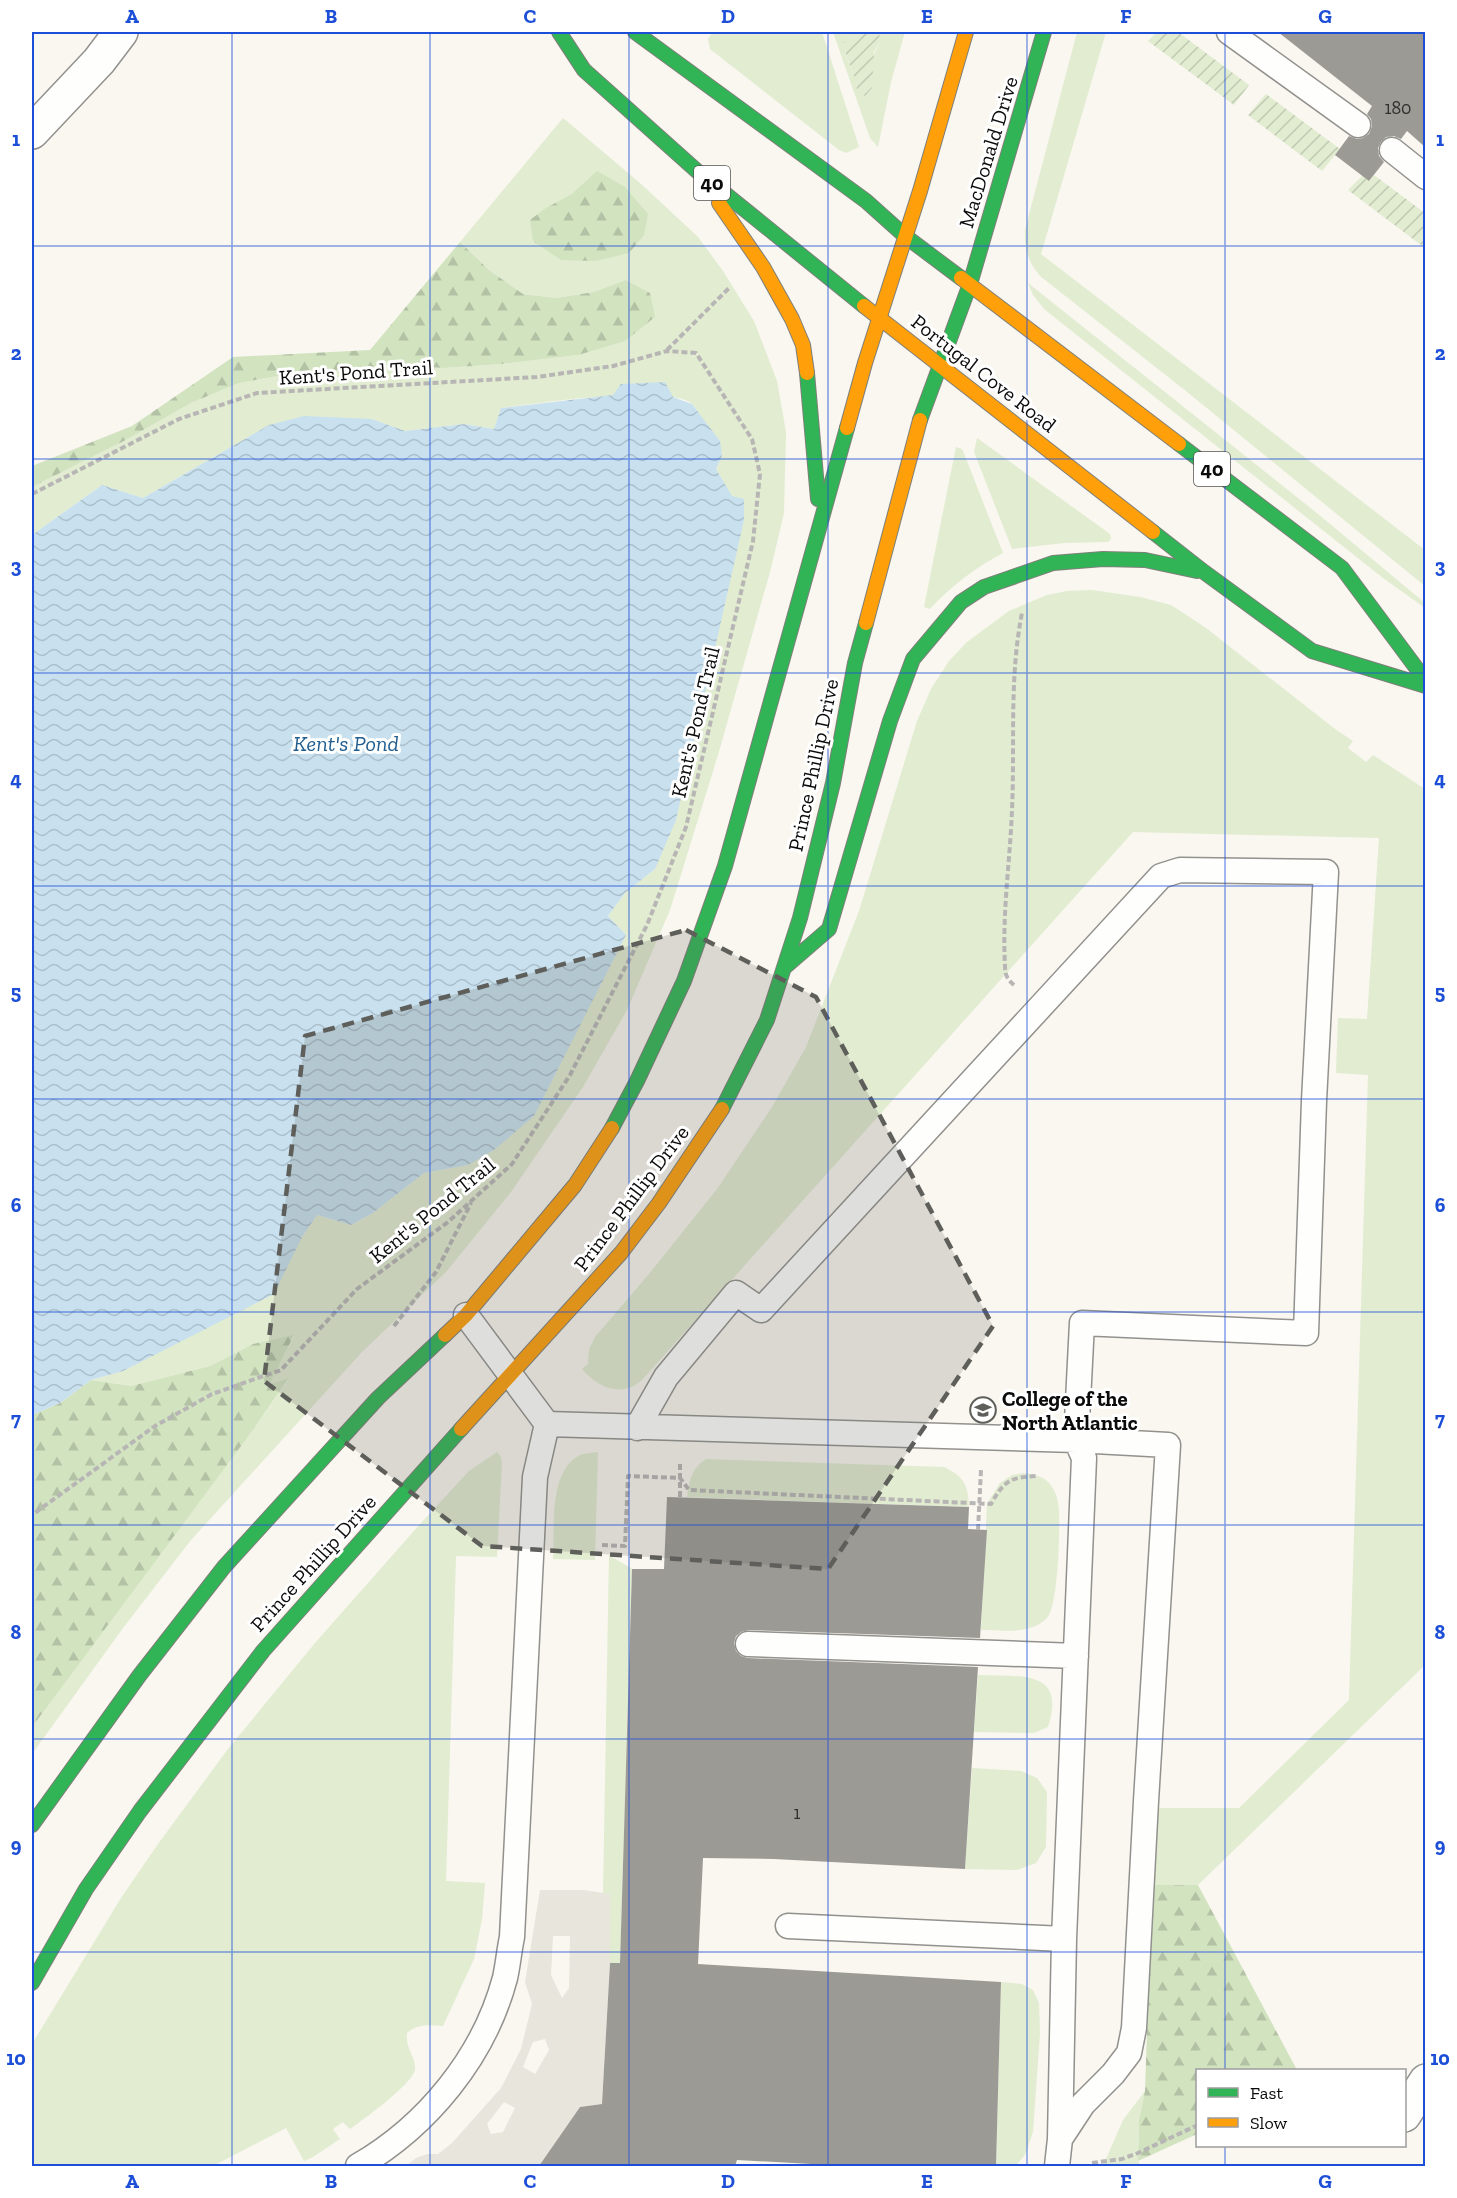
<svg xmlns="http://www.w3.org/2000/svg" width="1457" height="2198" font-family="'Zilla Slab',serif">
  <defs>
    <pattern id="forest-firs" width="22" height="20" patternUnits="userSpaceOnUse" patternTransform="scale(1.5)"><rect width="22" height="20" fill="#d2e3c0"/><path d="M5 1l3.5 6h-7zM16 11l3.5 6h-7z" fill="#b3c1a4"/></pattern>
    <pattern id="garden-furrows" width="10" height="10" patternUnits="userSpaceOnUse" patternTransform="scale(1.5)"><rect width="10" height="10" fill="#e1ecd1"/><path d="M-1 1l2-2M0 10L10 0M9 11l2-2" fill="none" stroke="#c0c9b2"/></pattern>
    <pattern id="water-waves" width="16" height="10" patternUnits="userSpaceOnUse" patternTransform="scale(1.5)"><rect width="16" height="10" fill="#c9e1ef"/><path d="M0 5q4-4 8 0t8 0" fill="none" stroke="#abc0cc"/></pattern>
  </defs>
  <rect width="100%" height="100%" fill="#f9f7ef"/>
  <!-- grass -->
  <path fill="#e1ecd1" d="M720,32H822L859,147L846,153L839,150L710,49L708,39L711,34Z
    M833,32H871L851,39L845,53L856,81L857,91L880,42L877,32H905L891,82L878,147L870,138Z
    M1077,32H1106L1041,254L1425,550V586L1186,391L1040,276C1028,262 1024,248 1025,230Z
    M563,118L640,183L698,237L723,271L754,321L777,381L786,432L784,513L770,572L718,755L670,910L627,1010L583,1087L511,1192L446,1272L362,1352L191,1540L123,1628L32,1754V1727L40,1713L250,1434L289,1379L268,1386L294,1336L253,1344L210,1366L131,1386L91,1380L123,1371L302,1237L317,1215L351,1225L373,1213L424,1173L468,1165L608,916L625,893L655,869L732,497L716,469L722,456C717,446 698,410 692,404C668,383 535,404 501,408L494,429L464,424L405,431L372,419L269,425L143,498L102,485L32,535V487L124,441L191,403L239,383L284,375L393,365L444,368L501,364L578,355L625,280L594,292L556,298L523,294L489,270L460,242Z
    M1028,283L1318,514L1425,603V608L1383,578L1044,309L1033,295Z
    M977,438L1110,534L1111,539L1108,542L1064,543L1012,549L974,452Z
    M956,447L962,449L965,456L1003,553C975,568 951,586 930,609L924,607Z
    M1092,590L1140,597L1171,605L1206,628L1335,729L1353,741L1348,748L1366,762L1373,755L1425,789V1665L1198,1885H1152L1155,1808H1239L1349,1700L1368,1075L1336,1073L1338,1018L1367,1019L1379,838L1133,832L642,1380C622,1398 598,1388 582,1369L588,1364L589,1349L595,1337L649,1274L717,1189L772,1107L806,1047L859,911L917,721L931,689L949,661L967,642L1009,611L1047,595L1067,591Z
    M497,1452L501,1457L502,1463L497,1557L456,1556L446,1881L485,1883L482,1919L474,1959L443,2026C430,2025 417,2024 407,2033C405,2049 416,2057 415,2069C414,2083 363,2120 350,2129L343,2122L333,2129L340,2139L313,2157L304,2161L286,2128L213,2166H32V2044L121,1898L158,1844L228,1749L315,1643L421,1523L469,1471Z
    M598,1452L595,1560L553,1559C555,1528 548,1471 580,1455C585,1453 593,1453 598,1452Z
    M706,1459L944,1467C964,1477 968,1484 969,1507L687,1497C690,1479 691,1469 706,1459Z
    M1024,1473C1036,1475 1045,1476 1052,1487C1057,1494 1059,1504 1059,1513C1060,1532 1058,1607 1047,1618C1030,1635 1003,1630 981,1630L987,1504L1000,1483L1012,1475Z
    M609,1555L632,1569L620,1963H610V1894H603Z
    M978,1675C1019,1677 1067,1668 1048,1727L1034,1733L974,1732Z
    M972,1768L1021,1771L1037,1778L1047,1792L1046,1847L1036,1863L1017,1870L965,1869Z
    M1001,1982L1022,1984L1033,1990L1039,2003L1040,2033L1033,2132L1025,2155L1015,2166H996Z
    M1145,2091L1139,2120L1138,2161L1141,2166H1103L1123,2120Z"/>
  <!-- forest -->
  <path fill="url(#forest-firs)" d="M597,171L625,187L648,214L644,235L629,253L596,261L561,260L533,241L530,220L546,208L572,194Z
    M460,242L489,270L523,294L556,298L594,292L625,280L650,293L655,317L625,341L578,355L501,364L444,368L393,365L284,375L239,383L191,403L124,441L32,487V466L132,426L233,357L370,350Z
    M294,1335L269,1385L289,1378L250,1434L32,1727V1415L60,1403L91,1380L131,1386L210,1366L253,1344Z
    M1152,1885H1198L1297,2070H1198L1197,2134L1138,2161L1139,2120L1145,2091Z"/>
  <!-- garden -->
  <path fill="url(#garden-furrows)" d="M871,32H879L880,42L874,52L872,88L865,96L857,91C856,73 845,59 843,42Z
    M1157,32H1178L1249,85L1234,105L1148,41Z
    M1266,94L1340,149L1322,171L1248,115Z
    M1374,175L1425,213V248L1348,190L1362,176L1370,181Z"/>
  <!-- plaza -->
  <path fill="#e8e5dc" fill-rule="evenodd" d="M540,1890H584L610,1894V1963L602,2104L580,2107L539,2166H406L416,2158L427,2154H438L452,2143L501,2088L521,2049L532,2004L525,1982ZM553,1936H570L569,1988L562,1998L551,1975ZM545,2039L549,2050L535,2074L523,2067L533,2042ZM504,2102L515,2108L503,2132L491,2134L487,2124Z"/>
  <!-- water -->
  <path fill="url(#water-waves)" d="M665,382L673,397L692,404L720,441L722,456L716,469L732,496L744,499V520L676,820L655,869L625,893L608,916L626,935L534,1116L494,1150L468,1165L424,1173L373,1213L351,1225L317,1215L302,1237L274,1294L123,1371L91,1380L60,1403L32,1415V535L102,485L143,498L269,425L304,416L372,419L405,431L464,424L494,429L501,408L613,395L621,384Z"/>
  <!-- building -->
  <path fill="#9c9a95" d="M1278,32H1425V147L1407,131L1401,139L1394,136L1386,137L1381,142L1378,148L1379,156L1384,162L1369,181L1335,155L1349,136L1357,139L1363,138L1369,134L1372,126L1371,119L1367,114L1372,106Z
    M667,1497L969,1507L968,1529L987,1530L980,1638L749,1630L741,1632L736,1636L734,1643L736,1651L741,1656L747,1658L978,1667L965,1869L774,1859L703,1858L698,1964L1001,1982L996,2166H847L737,2160L735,2166H539L580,2107L602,2104L610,1963H620L632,1569H664Z"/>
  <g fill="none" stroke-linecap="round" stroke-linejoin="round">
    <!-- lane casing -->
    <g stroke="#92918e" stroke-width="27">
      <path id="lane" d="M1229,32L1358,125
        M1392,150L1426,177
        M547,1424L1076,1440L1084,1458L1064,1939L1060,2139L1057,2166
        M637,1428L666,1377L736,1293L761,1310L1161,876L1180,870L1326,872L1314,1101L1306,1333L1082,1323L1076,1440L1168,1445L1146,1801L1134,2028L1129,2053L1113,2074L1083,2104L1060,2139
        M748,1644L1076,1656
        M788,1926L1064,1939
        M358,2166C427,2126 484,2057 505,1978C508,1965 509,1951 512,1937L535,1477L547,1424L466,1315"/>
    </g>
    <!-- street casing -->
    <g stroke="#92918e" stroke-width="36">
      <path id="street" d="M32,132L99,61L121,32
        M1404,2115L1426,2081"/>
    </g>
    <!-- fast casing -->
    <g stroke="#7f7f7b" stroke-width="16">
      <path id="fast" d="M559,32L584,70L697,171L864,306
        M635,32L866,201L905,236L961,278
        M807,373L818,499
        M920,420L970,284L1044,32
        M1179,444L1342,568L1426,681
        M1153,532L1204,572L1312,651L1426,686
        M785,967L829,929L890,721L913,659L961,602L984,587L1053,563L1103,559L1145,560L1197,571
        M722,1109L767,1020L800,918L833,783L855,663L866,623
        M612,1128L637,1081L684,981L725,866L847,428
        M32,1825L139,1676L224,1567L378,1398L445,1335
        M32,1983L86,1889L140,1811L263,1651L461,1429"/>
    </g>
    <!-- slow casing -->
    <g stroke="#7f7f7b" stroke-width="16">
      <path id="slow" d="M719,203L763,267L792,319L803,345L807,373
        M961,278L1179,444
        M864,306L1153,532
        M847,428L865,363L920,191L966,32
        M866,623L920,420
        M445,1335L466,1315L575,1185L612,1128
        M461,1429L621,1253L659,1203L722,1109"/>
    </g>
    <!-- path -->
    <path stroke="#b7b6b5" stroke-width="4" stroke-dasharray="6 3" stroke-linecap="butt" d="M667,350L730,287
      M32,494L179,419L257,393L537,377L613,366L667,351L696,353L752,439L760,474L753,541L686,827L647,925L570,1075L512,1164L448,1222L357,1289L281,1370L212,1394L155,1426L32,1515
      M1014,985C1007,979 1005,975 1005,966C1002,914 1010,861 1012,810C1015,744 1009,678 1022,613
      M394,1326L436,1272L471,1203
      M680,1497V1461
      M978,1530L981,1470
      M602,1545L625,1546L628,1476L680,1478L689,1490L991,1504C1004,1481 1010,1477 1037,1476
      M1092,2163L1122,2159L1138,2153L1198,2125"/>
    <!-- lane -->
    <use href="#lane" stroke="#fefefd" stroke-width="24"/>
    <!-- street -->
    <use href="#street" stroke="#fefefd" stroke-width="33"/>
    <!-- fast -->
    <use href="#fast" stroke="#30b455" stroke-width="14"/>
    <!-- slow -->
    <use href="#slow" stroke="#ff9f0a" stroke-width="14"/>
  </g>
  <!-- marked area -->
  <path fill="#5e5e5b" fill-opacity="0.2" stroke="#5e5e5b" stroke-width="4.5" stroke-dasharray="12 8" stroke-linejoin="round" d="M686,930L816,997L993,1326L828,1569L482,1546L264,1381L305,1036Z"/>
  <!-- grid -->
  <path fill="none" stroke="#1d4ed8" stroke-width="1.5" stroke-opacity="0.55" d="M232,32V2166M430,32V2166M629,32V2166M828,32V2166M1027,32V2166M1225,32V2070M32,246H1426M32,459H1426M32,673H1426M32,886H1426M32,1099H1426M32,1312H1426M32,1525H1426M32,1739H1426M32,1952H1426M1225,2146V2166"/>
  <!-- icons -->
  <defs>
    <g id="university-ring" transform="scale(1.35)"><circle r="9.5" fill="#fff" stroke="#5e5e5b" stroke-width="1.5"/><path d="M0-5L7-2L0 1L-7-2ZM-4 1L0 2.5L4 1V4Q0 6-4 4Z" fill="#5e5e5b"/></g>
  </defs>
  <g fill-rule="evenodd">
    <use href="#university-ring" x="983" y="1410"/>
  </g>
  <g text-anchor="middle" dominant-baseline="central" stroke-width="6" stroke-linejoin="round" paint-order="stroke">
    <!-- number labels -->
    <g font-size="18" fill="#2f2f2e">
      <text x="1398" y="108">180</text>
      <text x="797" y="1813">1</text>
    </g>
    <!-- shield labels -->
    <g fill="#fff" stroke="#545454" stroke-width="1.5">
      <rect x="694" y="166" width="36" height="34" rx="4.5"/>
      <rect x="1194" y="452" width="36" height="34" rx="4.5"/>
    </g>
    <g font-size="20" font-weight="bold" fill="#0b0b0b">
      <text x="712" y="183">40</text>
      <text x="1212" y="469">40</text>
    </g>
    <!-- street labels -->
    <g font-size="21" fill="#0b0b0b" stroke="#fff">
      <text transform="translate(988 152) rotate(-73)">MacDonald Drive</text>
      <text transform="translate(356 372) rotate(-4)">Kent's Pond Trail</text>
      <text transform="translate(984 373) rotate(38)">Portugal Cove Road</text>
      <text transform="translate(695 722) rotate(-77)">Kent's Pond Trail</text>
      <text transform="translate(813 765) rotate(-78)">Prince Phillip Drive</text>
      <text transform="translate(631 1198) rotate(-53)">Prince Phillip Drive</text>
      <text transform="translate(432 1210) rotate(-39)">Kent's Pond Trail</text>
      <text transform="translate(313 1563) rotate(-48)">Prince Phillip Drive</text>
    </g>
    <!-- poi labels -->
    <g font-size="21" font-weight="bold" fill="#0b0b0b" stroke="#fff" text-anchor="start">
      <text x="1002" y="1398">College of the<tspan x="1002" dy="24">North Atlantic</tspan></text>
    </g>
    <!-- water labels -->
    <g font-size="22" font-style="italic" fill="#225e8f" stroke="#fff">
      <text x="346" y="743">Kent's Pond</text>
    </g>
  </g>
  <!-- border -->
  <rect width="1457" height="2198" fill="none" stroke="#ffffff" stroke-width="66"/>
  <!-- legend -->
  <rect x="1196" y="2069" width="210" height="78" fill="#ffffff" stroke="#9d9d9d" stroke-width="1.5"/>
  <rect x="1208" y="2088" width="30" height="9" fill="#30b455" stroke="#9d9d9d" stroke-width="1.5"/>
  <text x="1250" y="2099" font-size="18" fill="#0b0b0b">Fast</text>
  <rect x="1208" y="2118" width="30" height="9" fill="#ff9f0a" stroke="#9d9d9d" stroke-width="1.5"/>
  <text x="1250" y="2129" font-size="18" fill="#0b0b0b">Slow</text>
  <rect x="33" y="33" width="1391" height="2132" fill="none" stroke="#1d4ed8" stroke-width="2"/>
  <g font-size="20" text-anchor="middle" font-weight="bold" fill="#1d4ed8">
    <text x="132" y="23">A</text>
    <text x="331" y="23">B</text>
    <text x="530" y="23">C</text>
    <text x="728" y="23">D</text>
    <text x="927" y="23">E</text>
    <text x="1126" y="23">F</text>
    <text x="1325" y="23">G</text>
    <text x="16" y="146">1</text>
    <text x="1440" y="146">1</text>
    <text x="16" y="360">2</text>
    <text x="1440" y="360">2</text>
    <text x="16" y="573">3</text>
    <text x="1440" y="573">3</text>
    <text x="16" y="786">4</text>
    <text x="1440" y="786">4</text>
    <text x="16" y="999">5</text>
    <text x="1440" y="999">5</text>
    <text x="16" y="1212">6</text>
    <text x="1440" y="1212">6</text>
    <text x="16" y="1426">7</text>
    <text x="1440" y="1426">7</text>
    <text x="16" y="1639">8</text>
    <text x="1440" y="1639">8</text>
    <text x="16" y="1852">9</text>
    <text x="1440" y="1852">9</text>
    <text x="16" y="2065">10</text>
    <text x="1440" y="2065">10</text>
    <text x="132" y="2188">A</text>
    <text x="331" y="2188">B</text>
    <text x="530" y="2188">C</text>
    <text x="728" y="2188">D</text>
    <text x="927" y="2188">E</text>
    <text x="1126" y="2188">F</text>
    <text x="1325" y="2188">G</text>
  </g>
</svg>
